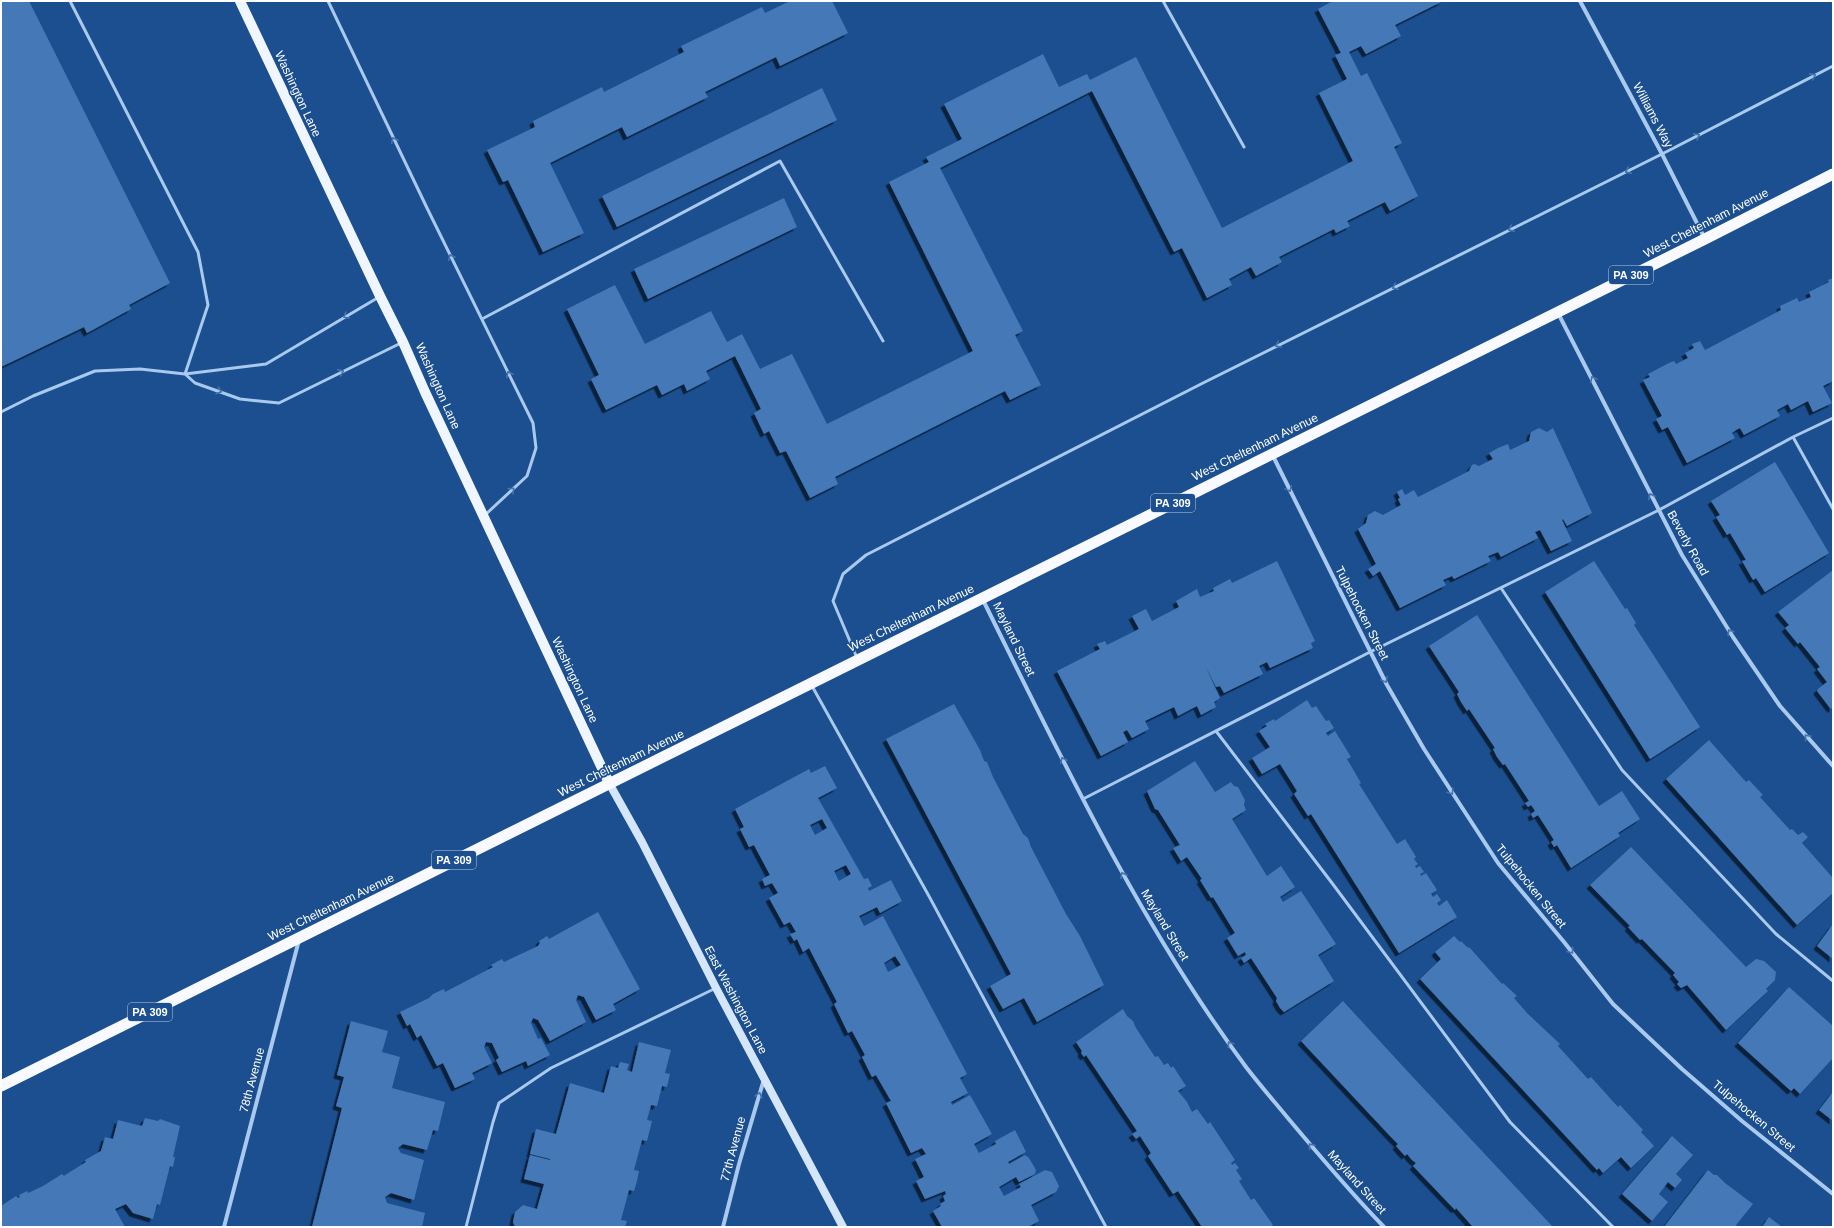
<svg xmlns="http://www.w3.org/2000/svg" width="1834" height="1228" font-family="Helvetica,sans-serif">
  <defs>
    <filter id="shadow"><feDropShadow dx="-3.5" dy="3.5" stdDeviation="0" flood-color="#0009"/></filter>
  </defs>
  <rect width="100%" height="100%" fill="#1b4f8f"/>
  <!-- building -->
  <path fill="#4478b7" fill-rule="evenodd" filter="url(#shadow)" d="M1,1H29L170,283L129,305L131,309L87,333L84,327L1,367Z
    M790,1H832L848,33L780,66L776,57L705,92L708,97L627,137L622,127L550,163L584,233L543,252L508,180L503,182L487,150L535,127L533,121L602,87L604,92L684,52L681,46L762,7L765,13Z
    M1333,1H1443L1395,25L1401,36L1366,54L1361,46L1349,52L1361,76L1367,73L1402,143L1394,147L1418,196L1390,211L1385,202L1347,221L1350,226L1336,233L1334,229L1279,257L1282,262L1256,276L1251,267L1229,279L1232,285L1207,298L1182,248L1174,252L1092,91L940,168L1023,331L1015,335L1041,385L1010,400L1005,391L835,477L838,484L810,498L786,451L780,453L769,431L764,434L754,413L761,409L735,356L706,371L710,379L687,391L684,384L662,395L657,385L606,410L591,379L599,375L567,309L615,285L645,344L711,311L727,342L742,334L760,369L792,354L827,424L973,351L889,182L929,162L926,157L962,139L944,104L1043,54L1059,87L1087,74L1090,80L1136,57L1222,228L1353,161L1319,93L1347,79L1335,55L1341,53L1318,9Z
    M822,88L837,120L617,227L602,196Z
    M784,198L797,227L648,299L634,269Z
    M1833,278V381L1823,386L1832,403L1813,412L1808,401L1791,410L1788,404L1777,410L1780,416L1744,435L1740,428L1736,430L1732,433L1735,438L1687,463L1668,427L1662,430L1656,419L1662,416L1643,380L1650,377L1648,374L1669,363L1674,361L1676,364L1688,358L1685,353L1694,348L1692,344L1700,341L1705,350L1781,310L1780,306L1797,298L1799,302L1811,297L1809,292L1829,282L1828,280Z
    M1539,428L1547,432L1553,428L1592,513L1567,526L1563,519L1562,520L1572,541L1551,551L1540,530L1535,532L1538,538L1501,557L1498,552L1488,556L1491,561L1454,579L1452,576L1443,580L1446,585L1400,608L1380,571L1373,576L1368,569L1376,564L1358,529L1366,523L1368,515L1375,511L1383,515L1401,505L1398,499L1400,498L1397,492L1402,489L1405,495L1414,490L1418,497L1469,471L1472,465L1474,464L1479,466L1493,459L1489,453L1498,448L1508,444L1510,450L1529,441L1531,432Z
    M1775,462L1829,553L1765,592L1756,578L1753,580L1742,561L1746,560L1730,533L1727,535L1716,517L1720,515L1711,501Z
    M1277,561L1315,641L1311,643L1313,648L1270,668L1267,662L1259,666L1263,674L1224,693L1220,686L1216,687L1205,665L1220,698L1214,702L1216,707L1201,715L1197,706L1178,716L1174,707L1145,721L1149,729L1132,738L1127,730L1123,732L1128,742L1101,756L1057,671L1100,649L1097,644L1105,641L1107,645L1139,629L1132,616L1146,609L1152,621L1154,620L1179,607L1176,601L1197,589L1200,597L1214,591L1213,588L1230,579L1232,583Z
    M1594,561L1625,609L1627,608L1636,623L1634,625L1700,727L1650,759L1545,592Z
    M1833,570V709L1830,708L1817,691L1818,689L1827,682L1817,669L1820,667L1800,642L1798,644L1785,628L1789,625L1778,612Z
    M1477,615L1599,806L1622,791L1640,819L1618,833L1620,836L1571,868L1557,845L1554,847L1551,842L1554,840L1538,815L1533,818L1531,814L1535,811L1534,809L1531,805L1528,807L1525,803L1529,801L1505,764L1503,765L1497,757L1493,749L1495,748L1469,709L1467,711L1461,702L1457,694L1459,692L1429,646Z
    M1307,700L1312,708L1316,706L1326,721L1329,720L1334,728L1326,733L1328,736L1335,731L1351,757L1347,759L1361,783L1359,784L1397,844L1405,839L1416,857L1414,859L1418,864L1415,866L1416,868L1420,866L1424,872L1420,874L1421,876L1426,873L1437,890L1431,894L1433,897L1437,894L1441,900L1437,903L1439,906L1447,900L1457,917L1399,953L1311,814L1308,816L1294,794L1297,791L1280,764L1262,774L1252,758L1270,747L1259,731L1267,726L1265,724L1274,719L1275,721Z
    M954,704L980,750L984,761L987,762L993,777L1023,834L1028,838L1031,847L1066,914L1080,936L1104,985L1037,1022L1024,998L1003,1009L990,986L1011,974L886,739Z
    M1709,740L1746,782L1749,780L1763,795L1760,797L1790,830L1792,829L1798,835L1803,832L1808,837L1802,843L1833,878V893L1797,925L1666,779Z
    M1195,761L1215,792L1231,782L1234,786L1238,787L1245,800L1244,805L1246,810L1232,819L1267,876L1281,866L1295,887L1280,897L1283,902L1301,891L1336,944L1318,955L1334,981L1284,1012L1280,1008L1276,1001L1277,998L1251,958L1244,963L1241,958L1246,955L1245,952L1238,956L1227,938L1235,933L1213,897L1211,898L1200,880L1202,879L1187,857L1181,861L1173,848L1180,845L1158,810L1155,809L1147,791Z
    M825,766L837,788L818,798L864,879L868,878L872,886L868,888L869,891L891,880L902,901L880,913L877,907L859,916L864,926L883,916L967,1074L960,1078L968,1093L951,1102L952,1105L970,1095L992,1134L974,1144L979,1153L996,1144L995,1141L1015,1130L1026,1152L1008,1162L1009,1164L1025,1155L1029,1158L1036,1170L1035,1174L1019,1182L1016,1177L999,1187L1004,1196L1021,1187L1019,1184L1045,1170L1052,1172L1059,1186L1056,1192L1031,1205L1039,1221L1028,1227H942L933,1211L941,1206L940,1204L945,1201L943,1196L946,1194L945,1191L925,1199L916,1181L924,1177L915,1159L926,1154L922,1148L911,1153L886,1103L891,1101L876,1075L872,1077L862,1057L865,1055L852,1031L848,1033L834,1004L837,1002L809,948L803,952L797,939L794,941L790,934L796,932L790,922L784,925L769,898L778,893L772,883L765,886L762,879L770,875L754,845L749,847L740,829L744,827L735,809L809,769L811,773ZM822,819L827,828L815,835L810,825ZM846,865L851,874L839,881L834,871ZM895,956L901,965L888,972L884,963Z
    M1631,847L1746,967L1756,959L1764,961L1776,972L1775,980L1766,989L1768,991L1726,1030L1687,985L1681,988L1677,984L1679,982L1673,975L1675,973L1642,939L1640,940L1628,927L1630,926L1590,885Z
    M598,912L640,989L613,1004L616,1010L596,1020L584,997L578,995L576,1000L586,1022L550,1041L538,1020L533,1018L531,1023L538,1039L541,1038L550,1055L528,1066L526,1061L502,1072L496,1060L499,1058L492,1043L486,1042L484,1047L492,1063L472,1073L475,1079L455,1088L443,1063L437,1066L421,1035L417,1038L410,1024L407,1026L400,1012L429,998L433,994L444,989L445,992L493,967L491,965L502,959L504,962L538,946L540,943L539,941L547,936L549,939Z
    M1833,924V959L1817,946Z
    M1454,936L1460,942L1461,941L1467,947L1470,948L1502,984L1503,983L1517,996L1514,998L1527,1013L1560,1044L1558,1046L1588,1079L1591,1077L1618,1107L1620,1105L1643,1130L1641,1132L1654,1146L1631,1168L1621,1157L1603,1173L1599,1168L1597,1170L1420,979L1441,959L1435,952Z
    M1789,987L1833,1026V1058L1800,1094L1794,1088L1791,1091L1738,1043Z
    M1343,1001L1410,1074L1553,1227H1473L1456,1208L1455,1210L1413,1166L1416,1163L1412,1160L1407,1154L1405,1156L1396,1146L1398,1144L1391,1137L1301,1041Z
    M1123,1009L1127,1016L1133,1021L1136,1028L1155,1057L1158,1056L1164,1065L1168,1063L1171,1068L1173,1066L1186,1086L1178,1091L1187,1102L1192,1112L1197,1109L1208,1124L1210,1122L1235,1160L1231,1163L1232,1165L1235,1163L1239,1168L1236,1170L1242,1179L1239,1181L1251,1200L1254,1198L1273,1225L1270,1227H1202L1178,1191L1173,1194L1148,1156L1151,1153L1140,1136L1136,1139L1132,1134L1137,1131L1086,1055L1084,1057L1081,1053L1082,1051L1076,1042Z
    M351,1021L388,1031L382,1052L400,1057L392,1088L445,1102L438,1131L433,1130L427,1150L403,1144L398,1148L401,1153L424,1160L414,1200L391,1193L385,1197L387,1203L425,1213L422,1227H312L342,1108L336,1106L344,1077L337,1075Z
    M639,1042L671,1050L665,1073L670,1074L667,1087L662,1086L657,1106L651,1105L647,1120L652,1121L647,1141L642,1140L634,1170L639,1171L637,1181L634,1191L629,1190L621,1220L627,1221L625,1227H515L513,1222L515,1212L523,1205L537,1209L544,1184L524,1179L530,1155L550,1160V1159L530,1154L536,1129L556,1134L570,1083L604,1093L611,1066L618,1068L620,1062L629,1064L627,1070L632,1072Z
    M1833,1092V1121L1819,1110Z
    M145,1118L158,1121L160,1119L180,1126L173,1157H175L173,1167L170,1166L160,1205L157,1204L153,1219L133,1213L126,1204L115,1209L125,1227H1V1206L16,1196L18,1198L20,1197L19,1195L27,1191L28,1193L43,1186L62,1174L64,1176L65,1175L86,1162L85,1160L101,1151L105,1137L113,1139L118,1120L142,1126Z
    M1672,1136L1693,1155L1676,1174L1682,1180L1675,1188L1668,1182L1659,1194L1668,1202L1652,1221L1622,1194Z
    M1708,1170L1714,1175H1717L1725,1183L1753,1204L1736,1225L1739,1227H1664Z
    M1769,1217L1782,1227H1762Z"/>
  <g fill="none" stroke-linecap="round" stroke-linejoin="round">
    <!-- service -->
    <path stroke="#a9c9ee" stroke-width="3" d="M70,1L198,252L208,305L185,374
      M328,1L427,208L533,423L536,448L527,476L485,515
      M1163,1L1244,147
      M482,319L780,161L883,341
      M185,374L195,383L240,399L279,403L401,343
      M1,412L33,396L95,371L140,369L185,374L266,364L379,297
      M1793,437L1833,509
      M1501,588L1622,770L1776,934L1833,981
      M857,658L833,601L843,574L866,555L1205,382L1662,154L1833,66
      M812,686L930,898L1106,1227
      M1216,731L1332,883L1510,1122L1613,1227
      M1083,799L1370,652L1659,510L1793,437L1833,418
      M466,1227L493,1122L499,1103L551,1068L716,988"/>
    <!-- minor -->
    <path stroke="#a9c9ee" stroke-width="4" d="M1580,1L1662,154L1705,239
      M1558,313L1682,555L1733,637L1780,706L1833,766
      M1272,454L1387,685L1424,749L1498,863L1564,942L1613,1004L1682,1069L1742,1121L1833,1194
      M982,598C1062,759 1139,923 1246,1067C1259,1084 1273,1100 1287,1117C1318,1154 1350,1192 1384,1227
      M224,1227L299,940
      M723,1227L739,1164L764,1079"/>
    <!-- secondary -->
    <path stroke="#d6e6fa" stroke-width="8" d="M609,783L642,842L716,988L843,1227"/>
    <!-- primary -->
    <path stroke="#f0f6ff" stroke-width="10" d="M240,1L380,296L403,342L425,392L609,783"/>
    <!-- trunk -->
    <path stroke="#f8faff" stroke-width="11" d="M1,1086L1705,239L1833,174"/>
  </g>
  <!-- one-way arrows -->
  <defs><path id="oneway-chevron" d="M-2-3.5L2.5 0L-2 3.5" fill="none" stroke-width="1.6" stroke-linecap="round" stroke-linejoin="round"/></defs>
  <g stroke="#4674ac">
    <use href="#oneway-chevron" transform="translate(1813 76) rotate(-27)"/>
    <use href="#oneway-chevron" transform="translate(1697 136) rotate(-28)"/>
    <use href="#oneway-chevron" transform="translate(394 140) rotate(-115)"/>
    <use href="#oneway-chevron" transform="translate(1628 171) rotate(154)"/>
    <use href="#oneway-chevron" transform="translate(1511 229) rotate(154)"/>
    <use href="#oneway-chevron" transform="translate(451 257) rotate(-116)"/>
    <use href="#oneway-chevron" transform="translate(1395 287) rotate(154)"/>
    <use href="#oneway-chevron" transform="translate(346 316) rotate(149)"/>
    <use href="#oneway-chevron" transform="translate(1278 345) rotate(154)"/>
    <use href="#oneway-chevron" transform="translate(341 372) rotate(-26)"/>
    <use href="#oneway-chevron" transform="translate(509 374) rotate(-117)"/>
    <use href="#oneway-chevron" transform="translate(1593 379) rotate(-117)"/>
    <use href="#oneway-chevron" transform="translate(219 391) rotate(19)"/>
    <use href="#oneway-chevron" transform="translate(1289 489) rotate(64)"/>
    <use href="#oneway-chevron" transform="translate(512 490) rotate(-43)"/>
    <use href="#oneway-chevron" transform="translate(1651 496) rotate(-117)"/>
    <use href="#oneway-chevron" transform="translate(1730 632) rotate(-122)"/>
    <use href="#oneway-chevron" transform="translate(1385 680) rotate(62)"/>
    <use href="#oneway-chevron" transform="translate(1807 737) rotate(-132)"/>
    <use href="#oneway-chevron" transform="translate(1063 760) rotate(-116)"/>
    <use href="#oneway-chevron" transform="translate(1451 792) rotate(57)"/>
    <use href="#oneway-chevron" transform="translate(1123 875) rotate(-119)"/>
    <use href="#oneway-chevron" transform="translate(1571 951) rotate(52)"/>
    <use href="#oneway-chevron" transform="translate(1230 1044) rotate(-124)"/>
    <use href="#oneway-chevron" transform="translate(759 1095) rotate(-74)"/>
    <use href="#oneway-chevron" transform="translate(1311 1146) rotate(-131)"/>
  </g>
  <g text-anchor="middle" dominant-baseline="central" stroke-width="3.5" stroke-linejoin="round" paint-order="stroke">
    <!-- shield labels -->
    <g fill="#1b4f8f" stroke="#bbcadd" stroke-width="1">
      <rect x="1609" y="266" width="44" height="18" rx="3"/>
      <rect x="1151" y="494" width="44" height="18" rx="3"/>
      <rect x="432" y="851" width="44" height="18" rx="3"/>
      <rect x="128" y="1003" width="44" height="18" rx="3"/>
    </g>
    <g font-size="11" font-weight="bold" fill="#fff">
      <text x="1631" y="275">PA 309</text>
      <text x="1173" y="503">PA 309</text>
      <text x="454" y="860">PA 309</text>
      <text x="150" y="1012">PA 309</text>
    </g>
    <!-- street labels -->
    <g font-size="12" fill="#fff" stroke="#1b4f8f">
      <text transform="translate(298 94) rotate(65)">Washington Lane</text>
      <text transform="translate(1653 115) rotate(62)">Williams Way</text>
      <text transform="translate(1706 223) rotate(-27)">West Cheltenham Avenue</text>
      <text transform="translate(438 386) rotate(66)">Washington Lane</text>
      <text transform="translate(1255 447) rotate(-26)">West Cheltenham Avenue</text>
      <text transform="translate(1688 543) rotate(61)">Beverly Road</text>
      <text transform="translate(1362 613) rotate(63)">Tulpehocken Street</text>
      <text transform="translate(911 618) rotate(-26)">West Cheltenham Avenue</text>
      <text transform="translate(1014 639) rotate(64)">Mayland Street</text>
      <text transform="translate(575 680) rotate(65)">Washington Lane</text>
      <text transform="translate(621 763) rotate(-26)">West Cheltenham Avenue</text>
      <text transform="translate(1531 886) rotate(51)">Tulpehocken Street</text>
      <text transform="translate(331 907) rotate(-26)">West Cheltenham Avenue</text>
      <text transform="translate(1165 925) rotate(59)">Mayland Street</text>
      <text transform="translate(736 1000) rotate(62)">East Washington Lane</text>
      <text transform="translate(252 1080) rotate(-75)">78th Avenue</text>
      <text transform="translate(1754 1116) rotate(40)">Tulpehocken Street</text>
      <text transform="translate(733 1149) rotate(-75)">77th Avenue</text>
      <text transform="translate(1357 1182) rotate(48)">Mayland Street</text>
    </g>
  </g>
  <!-- border -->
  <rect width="1834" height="1228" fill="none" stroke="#ffffff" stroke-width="4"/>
</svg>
